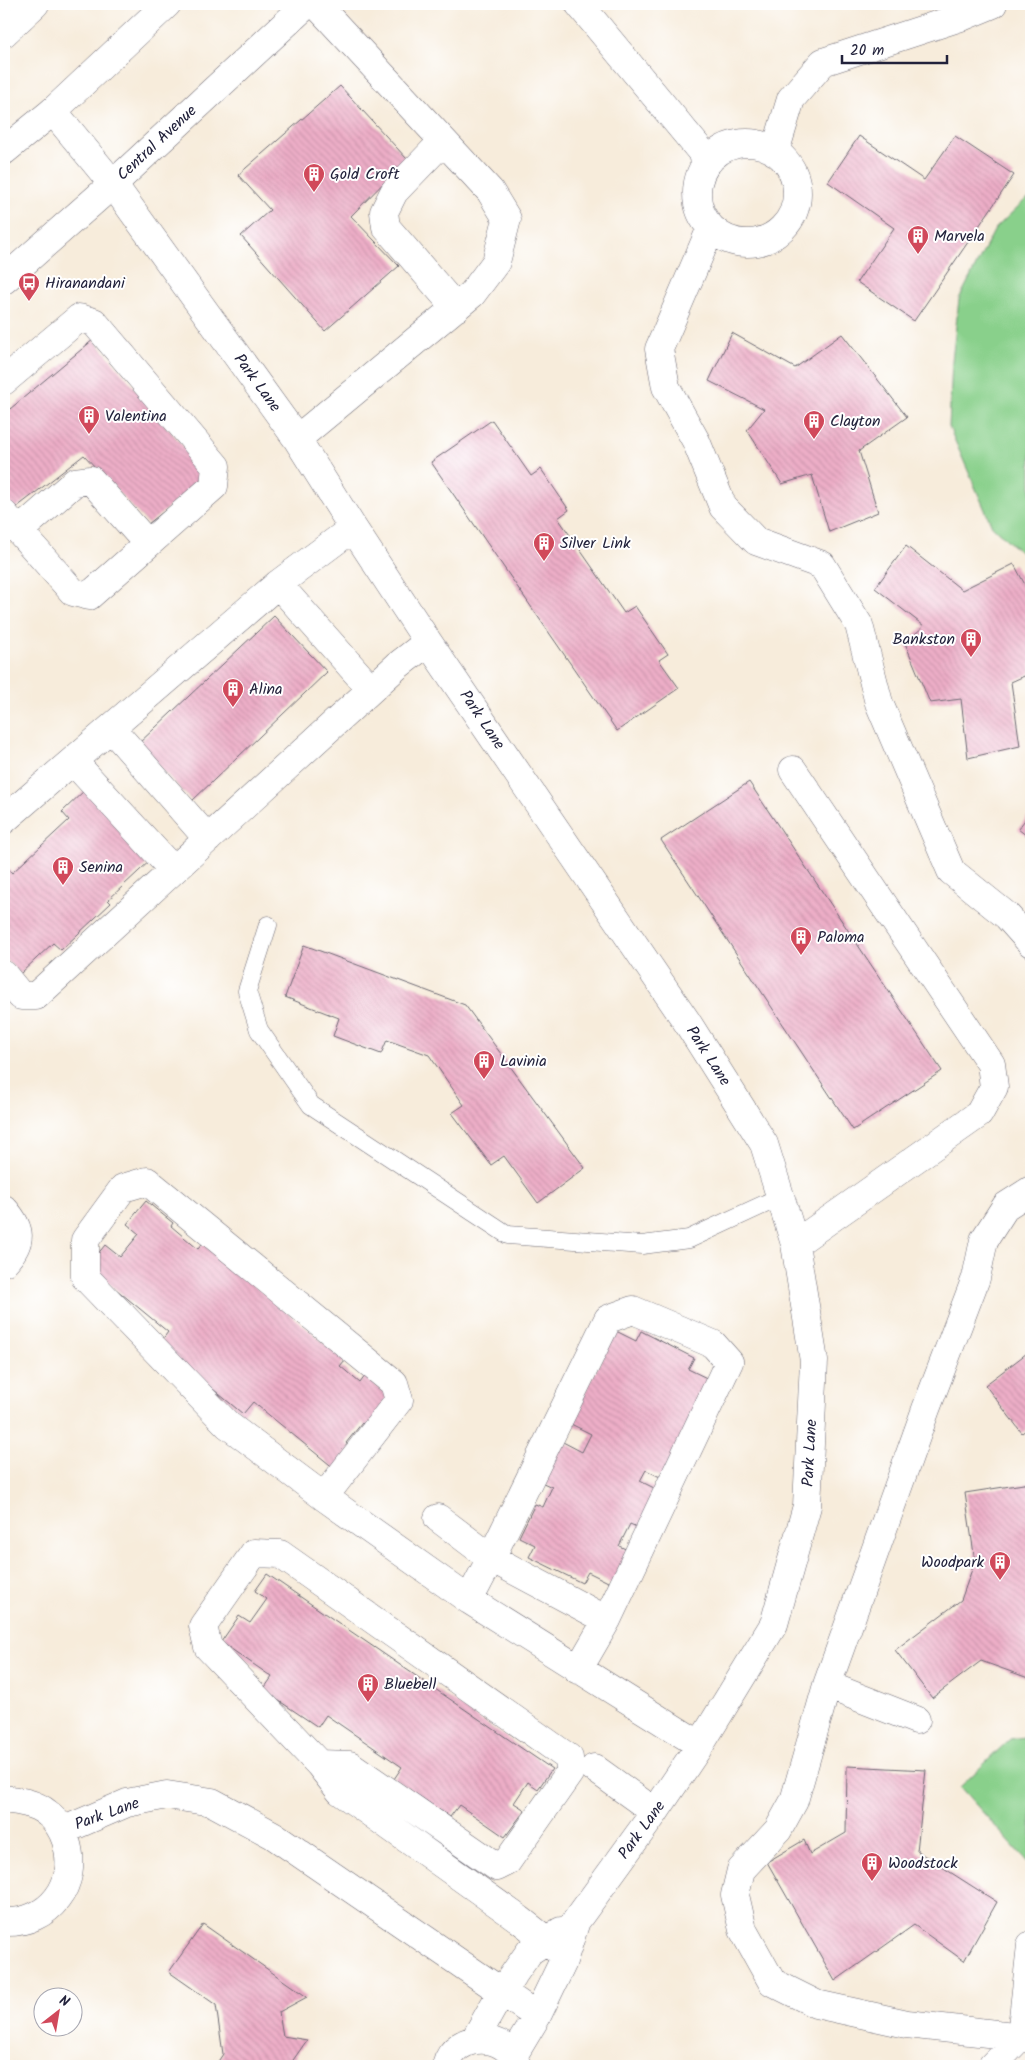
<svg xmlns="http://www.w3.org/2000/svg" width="1035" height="2070" font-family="Kalam,sans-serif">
  <defs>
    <pattern id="building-back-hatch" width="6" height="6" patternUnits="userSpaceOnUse" patternTransform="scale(1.25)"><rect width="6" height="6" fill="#edaec7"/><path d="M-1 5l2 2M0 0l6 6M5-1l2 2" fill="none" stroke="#cb95ac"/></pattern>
  </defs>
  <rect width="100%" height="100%" fill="#fff"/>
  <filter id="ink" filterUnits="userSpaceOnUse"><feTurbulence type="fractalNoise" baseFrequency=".02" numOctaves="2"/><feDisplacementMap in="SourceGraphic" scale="10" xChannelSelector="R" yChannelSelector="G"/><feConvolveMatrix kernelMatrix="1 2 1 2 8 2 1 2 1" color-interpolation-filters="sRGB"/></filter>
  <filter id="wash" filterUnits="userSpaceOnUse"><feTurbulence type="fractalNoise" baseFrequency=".0096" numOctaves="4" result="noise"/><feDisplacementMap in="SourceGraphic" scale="20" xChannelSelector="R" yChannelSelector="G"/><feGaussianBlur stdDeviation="1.12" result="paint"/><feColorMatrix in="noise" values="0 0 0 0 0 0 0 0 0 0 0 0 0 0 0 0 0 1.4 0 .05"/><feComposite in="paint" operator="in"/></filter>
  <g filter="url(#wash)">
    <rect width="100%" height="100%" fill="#f7ecdb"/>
    <!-- park -->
    <path fill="#89d08b" stroke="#567963" d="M1031,198V562L992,526L949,427L952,361L959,299L995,229L1026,199Z
      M1031,1736V1866L960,1787L1010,1739Z"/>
    <g id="blocks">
      <!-- building -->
      <path fill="url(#building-back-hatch)" d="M340,86L407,159L351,216L399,266L325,331L241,236L270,210L238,175Z
        M859,136L924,180L955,136L1014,175L914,321L857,282L894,228L828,182Z
        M732,333L795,368L842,334L907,417L859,451L878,512L829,532L812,475L782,484L747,430L764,409L709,381Z
        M94,339L208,476L148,524L84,455L8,514L4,509V414Z
        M492,420L531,476L541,469L569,510L558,518L624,613L635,606L668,654L659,660L679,688L617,731L431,462Z
        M906,546L962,590L1014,564L1031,596V673L1011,682L1020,746L968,758L961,699L930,703L905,643L924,626L875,588Z
        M274,616L327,672L192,801L138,744Z
        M749,782L942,1071L853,1130L661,840Z
        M88,787L154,857L108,900L111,903L61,950L53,943L20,974L4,957V864L12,873L69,820L62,812Z
        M1031,812V839L1018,829Z
        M304,945L465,1005L585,1168L538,1203L504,1156L491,1165L452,1113L464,1105L429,1055L387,1040L381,1054L333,1036L339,1018L285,997Z
        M146,1201L173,1223L171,1226L198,1249L203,1243L345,1360L340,1366L360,1383L365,1376L393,1399L368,1429L362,1423L346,1443L352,1448L335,1469L253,1402L243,1414L159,1344L168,1332L88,1266L105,1245L120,1257L139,1234L127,1224Z
        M616,1331L636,1341L641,1331L694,1358L688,1369L715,1382L666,1480L646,1470L640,1481L660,1491L641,1529L630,1524L619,1546L630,1551L614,1585L588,1572L582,1583L529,1557L535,1545L519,1537L535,1504L543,1507L552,1487L541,1482L561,1441L582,1452L591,1434L569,1423Z
        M1031,1350V1426L1022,1433L985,1385Z
        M1030,1483L1031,1679L981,1661L932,1698L895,1650L961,1600L975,1561L965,1493Z
        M267,1574L552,1769L538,1789L528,1782L514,1803L525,1810L505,1837L459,1805L450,1817L394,1779L402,1767L326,1715L318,1727L263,1690L272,1677L221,1642L239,1616L250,1623L267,1599L255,1591Z
        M847,1766L926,1770L917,1851L997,1902L964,1961L914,1925L835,1981L767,1862L804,1840L810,1854L846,1833Z
        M203,1924L307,1997L279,2012L283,2036L307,2040L289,2066H215L223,2054L216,2005L169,1972Z"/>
    </g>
  </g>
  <g filter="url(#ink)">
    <use href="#blocks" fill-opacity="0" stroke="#6d6973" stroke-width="1"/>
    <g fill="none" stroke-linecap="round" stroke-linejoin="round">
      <!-- service casing -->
      <g stroke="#6d6973" stroke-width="19">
        <path id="service" d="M268,925L247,991L259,1030L311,1105L508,1235L642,1245L689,1239L780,1197"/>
      </g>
      <!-- minor casing -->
      <g stroke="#6d6973" stroke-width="29">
        <path id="minor" d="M579,4L709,161
          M4,33L35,4
          M53,111L113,184L297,439L353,528L428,642L687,1022L764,1144L795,1244L814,1361L807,1506L774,1624L700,1745L655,1812L576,1921L562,1964L537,2016L513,2056
          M443,141L394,192L384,212L386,227L456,308
          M697 193a50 50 0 1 1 100 0a50 50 0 1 1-100 0Z
          M775,152L791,99L823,62L964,16L993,4
          M711,228L659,349L666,387L696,441L723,507L756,541L822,565L859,625L879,703L951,871L1007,916L1031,943
          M4,381L79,318L94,322L216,466L214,486L89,596L73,592L4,514
          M297,439L472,294L496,262L507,219L490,191L316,4
          M19,531L75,482L91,480L148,544
          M278,584L371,689
          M111,728L208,839
          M73,761L173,870
          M793,770L991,1064L994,1087L979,1114L795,1244
          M4,820L278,584L353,528
          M4,975L21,996H36L397,666L428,642
          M1031,1190L1006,1206L984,1240L976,1278L926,1409L827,1685L794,1801L778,1830L741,1870L735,1895L743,1930L772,1982L816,2004L907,2024L1031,2038
          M4,1209C22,1229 23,1242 4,1262
          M324,1497L399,1400L394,1383L147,1181L123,1188L85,1240V1277L228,1425L324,1497L469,1600L700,1745
          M438,1518L491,1558L469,1600
          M578,1670L607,1620L491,1558L608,1319L633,1310L713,1344L729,1362L607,1620
          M827,1685L916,1720
          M319,1764L350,1765L497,1867L507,1862L570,1772L569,1758L280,1554L254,1553L203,1626L208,1647L319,1764L340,1791L519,1919L565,1955
          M594,1768L655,1812
          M4,1799C19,1801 35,1803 47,1813C56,1819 63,1831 66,1841C80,1884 49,1924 4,1922
          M62,1831L127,1803L167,1795L212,1802L273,1835L537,2016
          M475,2039L502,1991L530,1951L561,1931
          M446,2066C455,2031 508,2031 517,2066
          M992,2066L1021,2036L1031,1945"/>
      </g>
      <!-- secondary casing -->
      <g stroke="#6d6973" stroke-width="29">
        <path id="secondary" d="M4,151L53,111L167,4
          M4,280L113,184L307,4"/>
      </g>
      <!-- service -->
      <use href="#service" stroke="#fff" stroke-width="18"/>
      <!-- minor -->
      <use href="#minor" stroke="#fff" stroke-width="28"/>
      <!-- secondary -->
      <use href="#secondary" stroke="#fff" stroke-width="28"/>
    </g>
  </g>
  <!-- icons -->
  <defs>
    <g id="building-pin" transform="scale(1.125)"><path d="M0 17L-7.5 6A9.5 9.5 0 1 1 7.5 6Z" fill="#d1495b" stroke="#fff"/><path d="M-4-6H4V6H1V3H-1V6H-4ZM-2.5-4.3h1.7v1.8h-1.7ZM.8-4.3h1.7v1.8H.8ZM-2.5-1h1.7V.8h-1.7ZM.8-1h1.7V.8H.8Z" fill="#fff"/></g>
    <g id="bus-pin" transform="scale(1.125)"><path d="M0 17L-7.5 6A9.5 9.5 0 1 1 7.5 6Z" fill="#d1495b" stroke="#fff"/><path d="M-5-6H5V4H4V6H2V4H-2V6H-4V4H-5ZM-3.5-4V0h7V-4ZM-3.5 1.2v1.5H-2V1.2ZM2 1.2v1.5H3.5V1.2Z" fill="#fff"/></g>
  </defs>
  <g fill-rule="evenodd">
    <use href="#building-pin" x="314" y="174"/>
    <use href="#building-pin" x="918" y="236"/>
    <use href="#bus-pin" x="29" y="283"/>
    <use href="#building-pin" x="89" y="416"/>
    <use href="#building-pin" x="814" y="421"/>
    <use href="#building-pin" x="544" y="543"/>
    <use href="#building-pin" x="971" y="639"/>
    <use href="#building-pin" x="233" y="689"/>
    <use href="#building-pin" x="63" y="867"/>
    <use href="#building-pin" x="801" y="937"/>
    <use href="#building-pin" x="484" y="1061"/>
    <use href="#building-pin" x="1000" y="1562"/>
    <use href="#building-pin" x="368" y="1684"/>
    <use href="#building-pin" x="872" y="1863"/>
  </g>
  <g text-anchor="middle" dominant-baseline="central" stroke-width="4" stroke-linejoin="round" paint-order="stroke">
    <!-- street labels -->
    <g font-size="16" fill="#22223b" stroke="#fff">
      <text transform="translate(157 143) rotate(-43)">Central Avenue</text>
      <text transform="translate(257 383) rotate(54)">Park Lane</text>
      <text transform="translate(482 720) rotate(56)">Park Lane</text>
      <text transform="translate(708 1056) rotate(57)">Park Lane</text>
      <text transform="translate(810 1453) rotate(-87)">Park Lane</text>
      <text transform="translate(107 1814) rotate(-20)">Park Lane</text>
      <text transform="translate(642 1830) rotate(-54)">Park Lane</text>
    </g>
    <!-- poi labels -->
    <g font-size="16" fill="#22223b" stroke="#fff" text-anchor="start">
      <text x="330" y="174">Gold Croft</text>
      <text x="934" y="236">Marvela</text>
      <text x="45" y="283">Hiranandani</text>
      <text x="105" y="416">Valentina</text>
      <text x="830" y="421">Clayton</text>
      <text x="560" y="543">Silver Link</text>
      <text x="955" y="639" text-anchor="end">Bankston</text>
      <text x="249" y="689">Alina</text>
      <text x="79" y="867">Senina</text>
      <text x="817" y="937">Paloma</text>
      <text x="500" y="1061">Lavinia</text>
      <text x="984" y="1562" text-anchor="end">Woodpark</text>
      <text x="384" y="1684">Bluebell</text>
      <text x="888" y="1863">Woodstock</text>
    </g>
  </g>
  <!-- margin -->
  <rect width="1035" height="2070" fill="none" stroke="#fff" stroke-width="20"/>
  <!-- north arrow -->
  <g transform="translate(58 2012) rotate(31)"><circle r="24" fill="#ffffff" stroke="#a7a7b1"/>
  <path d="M0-4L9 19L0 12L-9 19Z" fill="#d1495b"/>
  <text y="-8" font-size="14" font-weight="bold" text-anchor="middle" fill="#22223b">N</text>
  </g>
  <!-- scale -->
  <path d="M842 55v8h105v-8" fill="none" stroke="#22223b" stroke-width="2.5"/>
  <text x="850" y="55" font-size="15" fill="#22223b" stroke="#ffffff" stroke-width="4" paint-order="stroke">20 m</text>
</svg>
